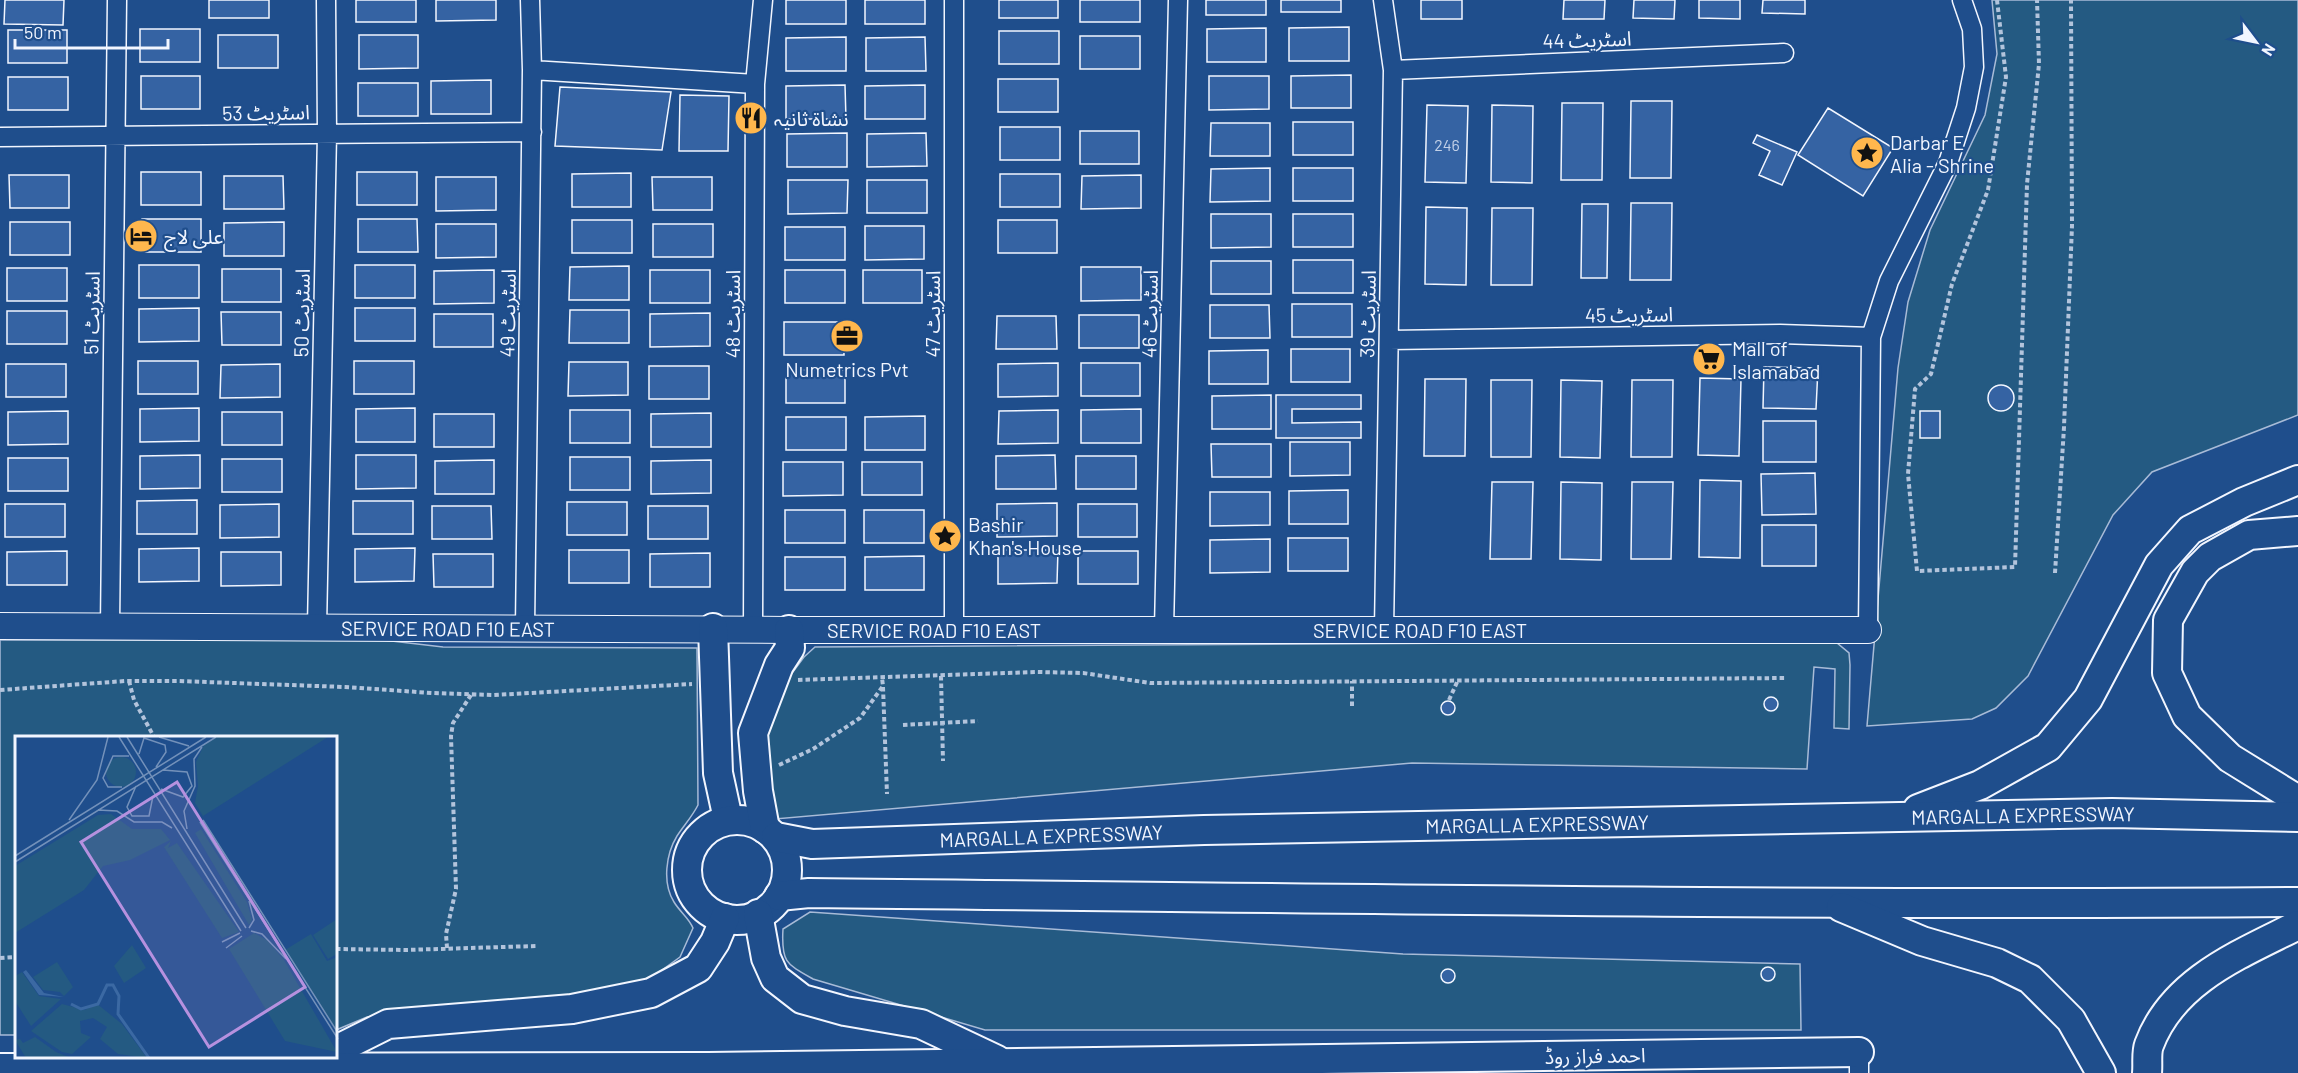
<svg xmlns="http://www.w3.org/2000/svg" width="2298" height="1073" font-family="Barlow,'Noto Sans Arabic',sans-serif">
  <rect width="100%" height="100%" fill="#1f4e8c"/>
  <!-- green -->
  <path fill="#245a82" stroke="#a8bbd7" stroke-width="1.5" d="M1992,0H2298V415L2152,472L2113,515L2028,676L1996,708L1972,719L1867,726L1898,368L1908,302L1930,230L1985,115L1997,54Z
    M0,640H383L443,647L697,648L698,805C692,817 684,825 677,836C666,854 662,883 674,902C680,912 689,918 693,928L680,957L644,983L576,999L367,1017L336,1030V737H16V1035H0Z
    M1821,641L1837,643L1849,653L1850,665L1849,729L1834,728L1835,669L1814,667L1807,769L1412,763L775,819L763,739L778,692L804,657L815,647Z
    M810,912L1403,954L1800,964L1801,1030H985L813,979C786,964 781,962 783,929Z"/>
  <!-- building -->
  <path fill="#3563a3" stroke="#f2f6ff" stroke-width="1.5" d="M5,0H64L63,25L4,24Z
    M209,0H269V18H209Z
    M356,0H416V22H356Z
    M436,0H496V20L436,21Z
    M786,0H846V24H786Z
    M865,0H925V24H865Z
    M999,0H1058V18H999Z
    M1080,0H1140V22H1080Z
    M1206,0H1266V15H1206Z
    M1281,0H1341V12H1281Z
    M1421,0H1462V19H1421Z
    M1564,0H1605L1604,19H1563Z
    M1634,0H1675L1674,19L1633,18Z
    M1699,0H1740V19L1699,18Z
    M1763,0H1805V14L1762,13Z
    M1349,27V61H1289V28Z
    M1266,28V62H1207V29Z
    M140,29H200V62H140Z
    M8,30H67V63H8Z
    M999,31H1059V64H999Z
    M218,35H278V68H218Z
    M359,35H418V68L359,69Z
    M1080,36H1140V69H1080Z
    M846,37V71H786V38Z
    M925,37L926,71H866V38Z
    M1351,75V108H1291V76Z
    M141,76H200V109H141Z
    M1209,76H1269V109L1209,110Z
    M8,77H68V110H8Z
    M998,79H1058V112H998Z
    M491,80V114H431V81Z
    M358,83H418V116H358Z
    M845,85L846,119H786V86Z
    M925,85V119H865V86Z
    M560,87L671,92L662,150L555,146Z
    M680,95L729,96L728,151H679Z
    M1631,101H1672L1671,178H1630Z
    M1562,103H1603L1602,180H1561Z
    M1427,105L1468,106L1466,183L1425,182Z
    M1492,105L1533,106L1532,183L1491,182Z
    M1828,108L1893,148L1863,196L1798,155Z
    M1293,122H1353V155H1293Z
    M1211,123H1270V156H1210Z
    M1000,127H1060V160H1000Z
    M1080,131H1139V164H1080Z
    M847,133V167H787V134Z
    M926,133L927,166L867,167V134Z
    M1757,135L1797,152L1782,185L1759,175L1770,151L1753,143Z
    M1270,168V201L1210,202L1211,169Z
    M1293,168H1353V201H1293Z
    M141,172H201V205H141Z
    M357,172H417V205H357Z
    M631,173V207H572V174Z
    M1000,174H1060V207H1000Z
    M9,175H69V208H10Z
    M1141,175V208L1081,209L1082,176Z
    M224,176H283L284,209H224Z
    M436,177H496V210L436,211Z
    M652,177H712V210H653Z
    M788,180H848L847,213L788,214Z
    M867,180H927V213H867Z
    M1631,203H1672L1671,280H1630Z
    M1582,204H1608L1607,278H1581Z
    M1426,207L1467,208L1466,285L1425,284Z
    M1492,208H1533L1532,285H1491Z
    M1211,214H1271V247L1211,248Z
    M1293,214H1353V247H1293Z
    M142,219H201V252H142Z
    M358,219H417L418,252H358Z
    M572,220H632V253H572Z
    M998,220H1057V253H998Z
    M10,222H70V255H10Z
    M284,222V256H224V223Z
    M436,224H496V257L436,258Z
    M653,224H713V257H653Z
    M865,226H924V259L865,260Z
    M785,227H845V260H785Z
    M1293,260H1353V293H1293Z
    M1211,261H1271V294H1211Z
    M139,265H199V298H139Z
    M355,265H415V298H355Z
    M629,266V300H569L570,267Z
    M1081,267H1141V300L1081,301Z
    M7,268H67V301H7Z
    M222,269H281V302H222Z
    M494,270V303L434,304V271Z
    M650,270H710V303H650Z
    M785,270H845V303H785Z
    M863,270H922V303H863Z
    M1292,304H1352V337H1292Z
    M1210,305H1269L1270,338H1210Z
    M199,308V341L139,342V309Z
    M355,308H415V341H355Z
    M570,310H629V343H569Z
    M7,311H67V344H7Z
    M221,312H281V345H222Z
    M710,313V346L650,347V314Z
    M434,314H493V347H434Z
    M1079,315H1139V348H1079Z
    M997,316H1056L1057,349H996Z
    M784,322H844V355H784Z
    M1291,349H1350V382H1291Z
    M1268,350V384H1209V351Z
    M138,361H198V394H138Z
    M354,361H414V394H354Z
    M569,362H628V395L568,396Z
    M1058,363V396L998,397V364Z
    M1081,363H1140V396H1081Z
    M6,364H66V397H6Z
    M280,364V397L220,398L221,365Z
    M649,366H709V399H649Z
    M1764,367L1818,368L1816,409L1763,408Z
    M786,370H845V403H786Z
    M1700,378L1741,379L1739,456L1698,455Z
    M1425,379H1466L1465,456H1424Z
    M1491,380H1532L1531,457H1491Z
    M1561,380L1602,381L1600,458L1560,457Z
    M1632,380H1673L1672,457H1631Z
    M1988 398a13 13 0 1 1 26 0a13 13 0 1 1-26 0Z
    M1271,395V429H1212V396Z
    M1276,395H1361V409H1292V423L1361,422V438H1276Z
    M199,408V441L140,442V409Z
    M415,408V442H356V409Z
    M1141,409V443H1081V410Z
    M570,410H630V443H570Z
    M1058,410V443L998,444L999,411Z
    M68,411V444L8,445V412Z
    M1920,411H1940V438H1920Z
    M222,412H282V445H222Z
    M711,413V447H651V414Z
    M434,414H494V447H434Z
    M925,416V450H865V417Z
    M786,417H846V450H786Z
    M1763,421H1816V462H1763Z
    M1290,442H1350V475L1290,476Z
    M1211,444H1271V477H1212Z
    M200,455V488L140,489V456Z
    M356,455H416V488L356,489Z
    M1055,455L1056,489H996V456Z
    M1076,456H1136V489H1076Z
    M570,457H630V490H570Z
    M8,458H68V491H8Z
    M222,459H282V492H222Z
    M494,460V494H435V461Z
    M711,460V493L651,494V461Z
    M783,462H843V495L783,496Z
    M862,462H922V495H862Z
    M1815,473L1816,514L1762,515L1761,474Z
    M1700,480L1741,481L1740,558L1699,557Z
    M1492,482H1533L1531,559H1490Z
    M1561,482L1602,483L1601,560L1560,559Z
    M1632,482H1673L1671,559H1631Z
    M1348,490V524H1289V491Z
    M1210,492H1270V525L1210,526Z
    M197,500V534H137V501Z
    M353,501H413V534H353Z
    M567,502H627V535H567Z
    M1057,503V536L997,537V504Z
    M5,504H65V537H5Z
    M279,504V537L220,538V505Z
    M1078,504H1137V537H1078Z
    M432,506H491L492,539H432Z
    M648,506H708V539H648Z
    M785,510H845V543H785Z
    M864,510H924V543H864Z
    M1762,525H1816V566H1762Z
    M1288,538H1348V571H1288Z
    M1270,539V572L1210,573V540Z
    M199,548V581L139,582V549Z
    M415,548L414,581L355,582V549Z
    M569,550H629V583H569Z
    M998,550H1058L1057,583L998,584Z
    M67,551V585H7V552Z
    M1078,551H1138V584H1078Z
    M221,552H281V585L221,586Z
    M710,553V587H650V554Z
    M433,554H493V587H434Z
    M924,556V590H865V557Z
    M785,557H845V590H785Z
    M1764 704a7 7 0 1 1 14 0a7 7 0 1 1-14 0Z
    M1441 708a7 7 0 1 1 14 0a7 7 0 1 1-14 0Z
    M1761 974a7 7 0 1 1 14 0a7 7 0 1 1-14 0Z
    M1441 976a7 7 0 1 1 14 0a7 7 0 1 1-14 0Z"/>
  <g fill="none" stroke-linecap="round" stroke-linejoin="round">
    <!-- street casing -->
    <g stroke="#f2f6ff" stroke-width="21">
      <path id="street" d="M954,0V629
        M1383,0L1393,70L1384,630
        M532,70L755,84
        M1393,70L1784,53
        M0,137L532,132
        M1389,340L1780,334L1871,337
        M110,627L117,0
        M317,627L327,134L326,0
        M525,628L532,70L530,0
        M753,628L755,84L763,0
        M1164,629L1178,0
        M1868,630L1871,337L1889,281L1948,163L1966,108L1974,67L1972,29L1962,0
        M1859,1052V1073"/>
    </g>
    <!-- secondary casing -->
    <g stroke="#f2f6ff" stroke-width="28">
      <g id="secondary">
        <path id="s1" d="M0,626L789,630H1868"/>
      </g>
    </g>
    <!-- primary casing -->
    <g stroke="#f2f6ff" stroke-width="32">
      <g id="primary">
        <path d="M2298,531L2249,535L2210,557L2195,572L2168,620L2167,673L2187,716L2230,758L2298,800"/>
        <path d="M713,628L718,773L728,819"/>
        <path d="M1918,809L1980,785L2048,747L2088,699L2159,565L2190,530L2244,502L2298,480"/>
        <circle cx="737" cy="870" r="50"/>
        <path d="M765,829L758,791L753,733L779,665L790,648L789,630"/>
        <path id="s2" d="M776,837L812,844L1204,830L2112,813L2298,817"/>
        <path d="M779,896L809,893C1305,898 1802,906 2298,902"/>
        <path d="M1841,907L1922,941L1997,963L2030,979L2071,1020L2101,1073"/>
        <path d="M758,914L766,958L775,978L802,999L845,1011L921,1024L997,1060"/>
        <path d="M336,1050L388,1024L572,1009L651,993L698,968L715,942L725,918"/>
        <path d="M0,1068L708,1067L1859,1052"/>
        <path d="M2147,1073C2148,1064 2146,1053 2149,1045C2173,980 2241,954 2298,925"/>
      </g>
    </g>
    <!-- path -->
    <path stroke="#b3c4dc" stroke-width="4" stroke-dasharray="4.5 3" stroke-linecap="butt" d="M1997,0L2006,77L1988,190L1952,284L1931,374L1915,389L1908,474L1917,571L2015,567L2027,184L2039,64L2037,0
      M2055,573L2064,427L2072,226L2071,0
      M941,676L943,761
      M798,680L1037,672L1083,673L1150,683L1786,678
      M129,681L134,700L154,737
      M883,687L887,794
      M0,690L125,681H178L345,687L432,693L494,695L692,684
      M1449,700L1458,680
      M1352,706V681
      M903,725L978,721
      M779,765L813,749L860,718L883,686L882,678
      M447,948L446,934L456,889L451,736L453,723L471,695
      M336,949L405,950L536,946
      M0,958L16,957"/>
    <!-- street -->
    <use href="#street" stroke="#1f4e8c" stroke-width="18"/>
    <!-- secondary -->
    <use href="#secondary" stroke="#1f4e8c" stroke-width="26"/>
    <!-- primary -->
    <use href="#primary" stroke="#1f4e8c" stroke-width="28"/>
  </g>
  <!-- icons -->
  <defs>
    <g id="restaurant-disc" transform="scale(1.725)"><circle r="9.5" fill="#ffb74d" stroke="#1f4e8c"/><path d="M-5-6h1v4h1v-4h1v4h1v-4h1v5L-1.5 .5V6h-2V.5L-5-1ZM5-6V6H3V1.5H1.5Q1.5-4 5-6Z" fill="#111"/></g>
    <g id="sight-disc" transform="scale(1.725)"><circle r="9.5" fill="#ffb74d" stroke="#1f4e8c"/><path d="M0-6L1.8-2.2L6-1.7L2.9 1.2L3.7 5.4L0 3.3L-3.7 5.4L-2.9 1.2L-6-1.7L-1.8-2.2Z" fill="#111"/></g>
    <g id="hotel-disc" transform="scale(1.725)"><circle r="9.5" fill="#ffb74d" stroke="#1f4e8c"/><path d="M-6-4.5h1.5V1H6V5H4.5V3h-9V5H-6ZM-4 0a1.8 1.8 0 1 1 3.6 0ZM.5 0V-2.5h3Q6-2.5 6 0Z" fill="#111"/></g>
    <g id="office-disc" transform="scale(1.725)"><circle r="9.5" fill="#ffb74d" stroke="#1f4e8c"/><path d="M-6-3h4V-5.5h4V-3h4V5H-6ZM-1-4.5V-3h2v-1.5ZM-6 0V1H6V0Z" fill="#111"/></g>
    <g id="supermarket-disc" transform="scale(1.725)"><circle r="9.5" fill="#ffb74d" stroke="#1f4e8c"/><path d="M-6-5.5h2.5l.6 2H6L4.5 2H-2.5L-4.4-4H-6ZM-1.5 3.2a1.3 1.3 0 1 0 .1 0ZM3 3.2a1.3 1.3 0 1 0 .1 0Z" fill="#111"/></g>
  </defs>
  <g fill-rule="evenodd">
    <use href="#restaurant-disc" x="751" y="118"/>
    <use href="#sight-disc" x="1867" y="153"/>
    <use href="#hotel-disc" x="141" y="236"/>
    <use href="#office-disc" x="847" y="336"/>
    <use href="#supermarket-disc" x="1709" y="359"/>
    <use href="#sight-disc" x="945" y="536"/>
  </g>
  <g text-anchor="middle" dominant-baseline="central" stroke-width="4.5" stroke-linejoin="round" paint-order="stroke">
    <!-- number labels -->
    <g font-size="16" fill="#c3d1e8">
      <text x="1447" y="144">246</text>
    </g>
    <!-- street labels -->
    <g font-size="20" fill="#f2f6ff" stroke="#1f4e8c">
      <text transform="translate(1587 39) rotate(-2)">اسٹریٹ 44</text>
      <text transform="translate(266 112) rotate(-1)">اسٹریٹ 53</text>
      <text transform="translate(91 313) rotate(-89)">اسٹریٹ 51</text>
      <text transform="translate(301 313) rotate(-89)">اسٹریٹ 50</text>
      <text transform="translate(507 313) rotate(-89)">اسٹریٹ 49</text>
      <text transform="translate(732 314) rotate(-90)">اسٹریٹ 48</text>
      <text transform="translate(932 314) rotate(-90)">اسٹریٹ 47</text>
      <text transform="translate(1149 314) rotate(-89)">اسٹریٹ 46</text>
      <text transform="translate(1367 314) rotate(-89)">اسٹریٹ 39</text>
      <text transform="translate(1629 314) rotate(-1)">اسٹریٹ 45</text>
      <text stroke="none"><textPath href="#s1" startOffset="448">SERVICE ROAD F10 EAST</textPath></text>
      <text stroke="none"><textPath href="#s1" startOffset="934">SERVICE ROAD F10 EAST</textPath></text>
      <text stroke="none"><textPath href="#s1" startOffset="1420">SERVICE ROAD F10 EAST</textPath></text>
      <text stroke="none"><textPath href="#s2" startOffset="1248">MARGALLA EXPRESSWAY</textPath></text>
      <text stroke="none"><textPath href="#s2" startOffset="762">MARGALLA EXPRESSWAY</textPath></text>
      <text stroke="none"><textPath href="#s2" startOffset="276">MARGALLA EXPRESSWAY</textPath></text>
      <text transform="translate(1595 1055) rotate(-1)">احمد فراز روڈ</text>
    </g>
    <!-- poi labels -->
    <g font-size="20" fill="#f2f6ff" stroke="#1f4e8c" text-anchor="start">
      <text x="774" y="118">نشاۃ ثانیہ</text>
      <text x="1890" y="142">Darbar E<tspan x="1890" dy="23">Alia - Shrine</tspan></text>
      <text x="164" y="236">علی لاج</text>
      <text x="1732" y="348">Mall of<tspan x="1732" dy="23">Islamabad</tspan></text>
      <text x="847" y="369" text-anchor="middle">Numetrics Pvt</text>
      <text x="968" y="524">Bashir<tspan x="968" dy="23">Khan's House</tspan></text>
    </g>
  </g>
  <!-- overview -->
  <g transform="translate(15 736)">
    <rect width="322" height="322" fill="#1f4e8c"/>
    <path d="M202,1H313L188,80L180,67L183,50L181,26L189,9ZM91 36a15 15 0 1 1 30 0a15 15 0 1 1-30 0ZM96,78L117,93H146L155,104L115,124L88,130L69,154L0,197V130L83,79ZM186,93L232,166L237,184L234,189L180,97ZM156,105L153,112L162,107L224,196L207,202L149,111ZM322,183V218L313,223L298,199ZM239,197L252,204L269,224L322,316L270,305L214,213ZM296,198L312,225L322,221V297L270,214ZM117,209L131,232L109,247L99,230ZM42,226L58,251L49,260L45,256L28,254L18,241ZM7,236L24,260L46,263L16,290L0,265V240ZM81,267L107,288L132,322L103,318L85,303L92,291L78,282L65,285L66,297L76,301L57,318L47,316L16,295L47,268L70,274ZM20,301L41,316L56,322H11L0,304L5,303L8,307Z" fill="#245a82"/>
    <path d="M11,234L29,257L49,261L24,259L8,236Z" fill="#3b69a3"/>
    <path fill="none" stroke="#3b69a3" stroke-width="3" d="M56,268L66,273L83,268L92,249H98L104,260L103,278L134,322"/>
    <path fill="none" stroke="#7391ba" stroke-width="1.5" d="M104,1L226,195M112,1L231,192M144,1L174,10M124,18L129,2L150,9L151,16L141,31M121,50L112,71L117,80H134L138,60M107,51H93L88,42L98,20H114M146,53L168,61L177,50L172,36L148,34M83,74L102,75L119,86H147L157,92M54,84L82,44L93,1M188,84L323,297M185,86L323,303M172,93L169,75L180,50L179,23L187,11M0,120L191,1M0,126L201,1M234,165L239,184L234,192M236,195L247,198L271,223M207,206L225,197M211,212L227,200"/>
    <path fill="#b691df" fill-opacity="0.15" stroke="#b691df" stroke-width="3" d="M162,46L290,251L194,311L66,106Z"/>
    <rect width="322" height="322" fill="none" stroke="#f2f6ff" stroke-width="3"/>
  </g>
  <!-- north arrow -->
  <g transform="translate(2256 42) rotate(122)" stroke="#1f4e8c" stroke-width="4.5" paint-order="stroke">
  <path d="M0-4.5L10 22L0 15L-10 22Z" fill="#f2f6ff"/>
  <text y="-9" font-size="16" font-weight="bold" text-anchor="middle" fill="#f2f6ff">N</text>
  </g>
  <!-- scale -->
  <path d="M15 39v9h153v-9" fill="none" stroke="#f2f6ff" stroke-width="3"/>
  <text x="24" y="39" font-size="18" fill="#f2f6ff" stroke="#1f4e8c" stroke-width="4.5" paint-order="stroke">50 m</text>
</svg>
